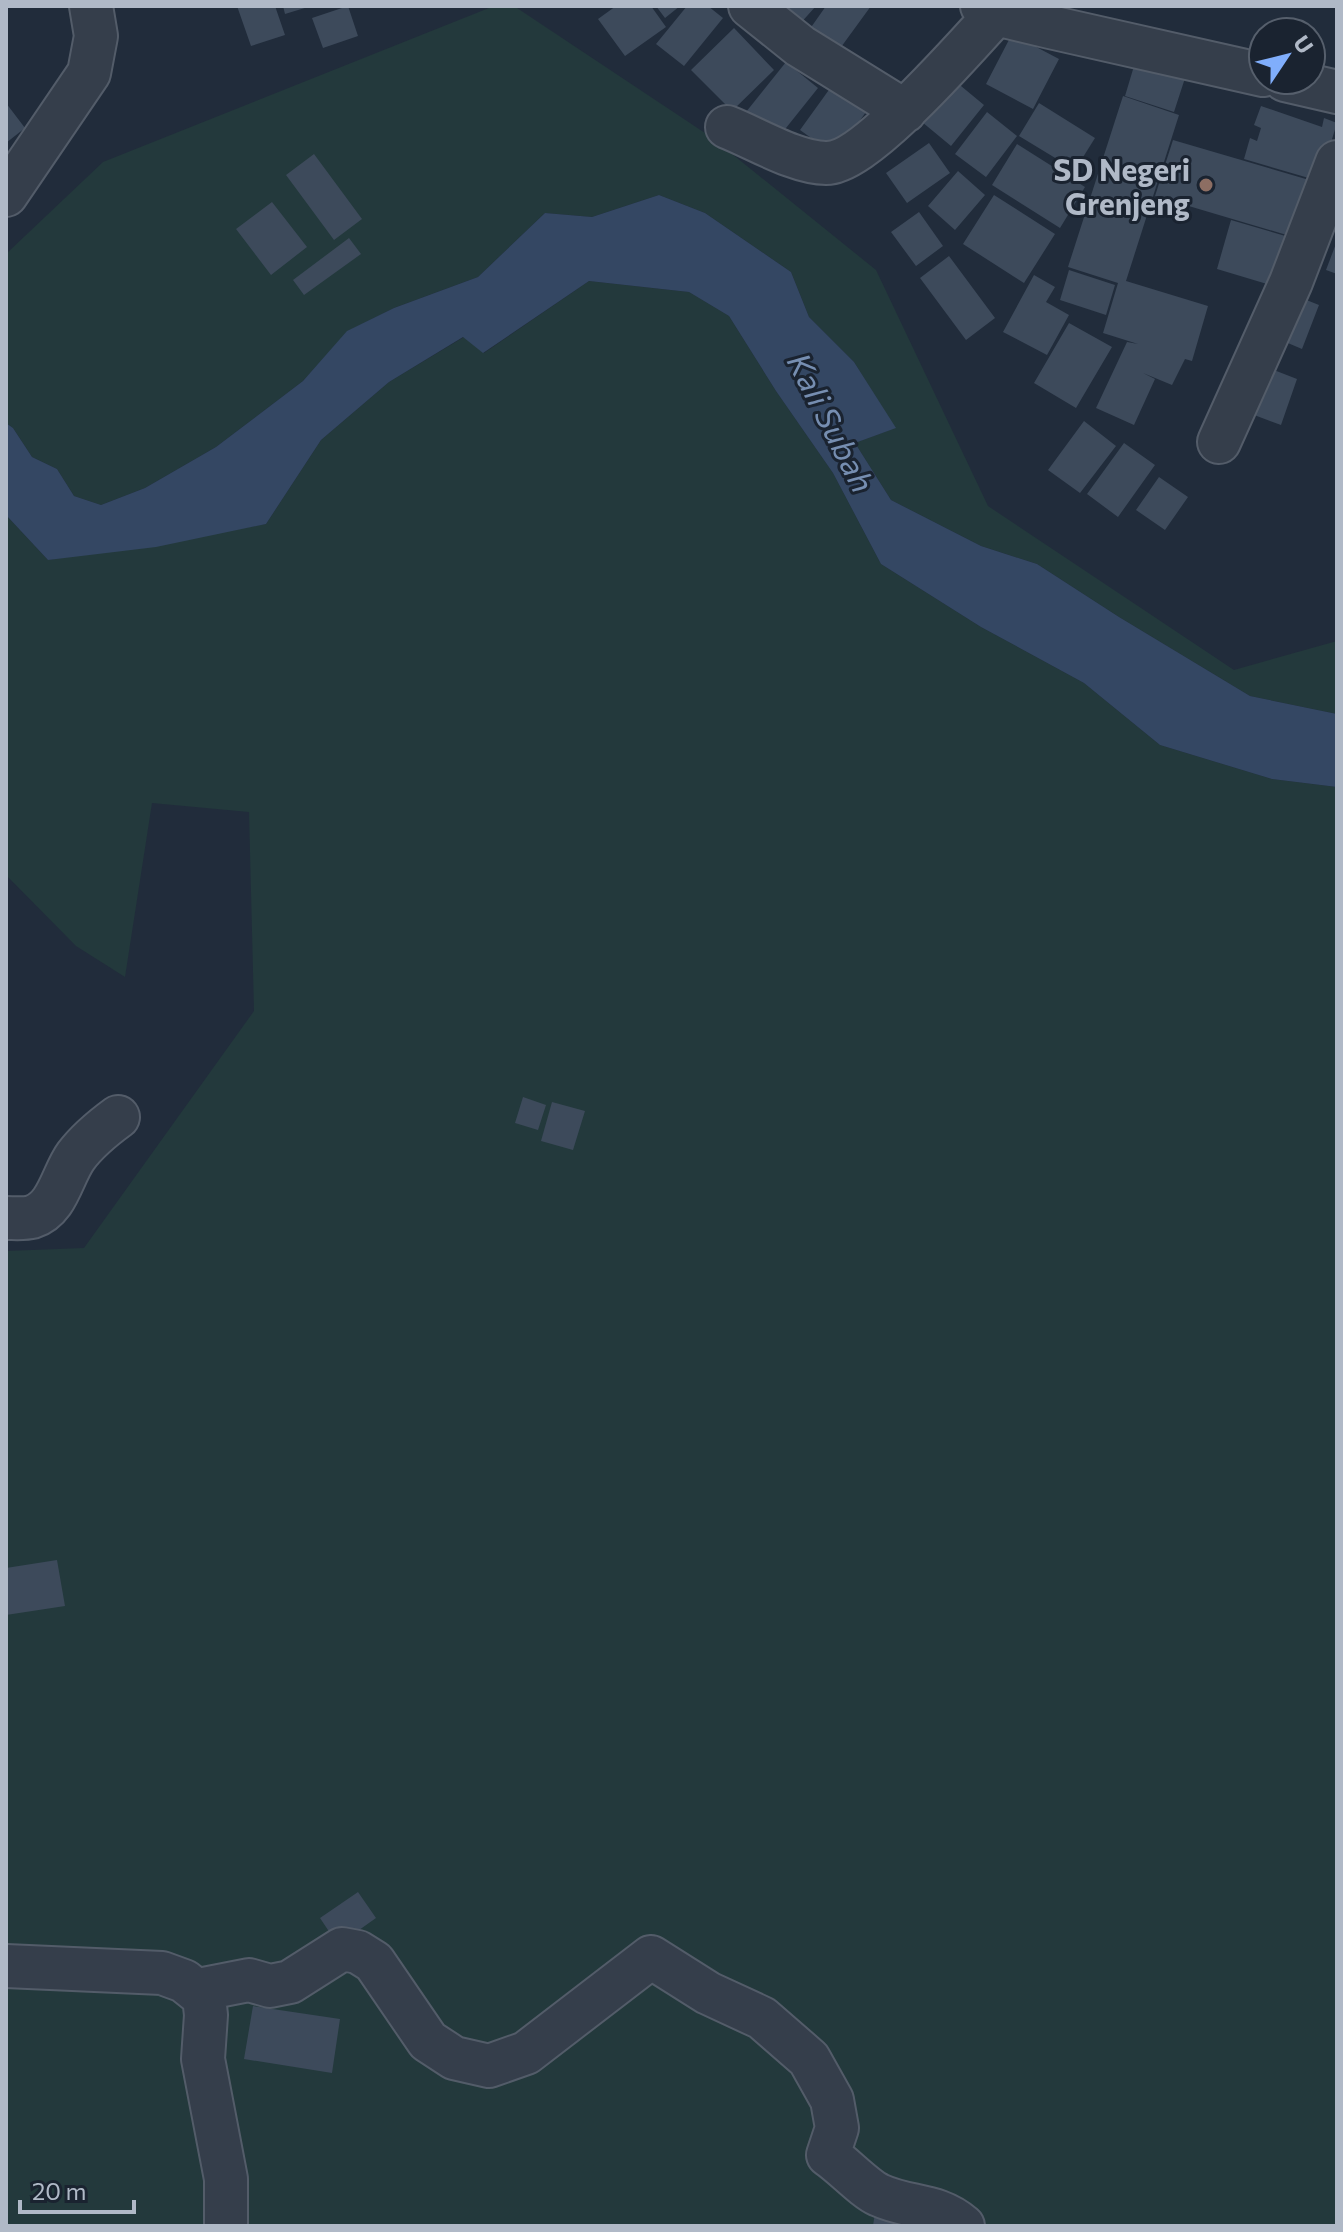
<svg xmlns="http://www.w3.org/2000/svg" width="1343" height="2232" font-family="Commissioner,sans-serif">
  <rect width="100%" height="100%" fill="#212c3b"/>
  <!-- green -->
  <path fill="#23393c" d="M494,6H514L711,137L876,270L988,506L1234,670L1337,641V714L1250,696L1119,617L1037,564L981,546L891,500L855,443L895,428L854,362L809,317L791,272L705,213L659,195L592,217L545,213L478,277L394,308L348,331L303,381L216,447L145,488L101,505L74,496L57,469L32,457L13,428L6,423V254L103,162Z
    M589,281L689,292L729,316L776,391L833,473L881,564L981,627L1084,683L1160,745L1272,779L1337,787V2226H6V1251L84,1248L254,1011L249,812L152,803L125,977L76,946L6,875V515L48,560L266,524L321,440L389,382L464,337L484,353Z"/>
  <!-- water -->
  <path fill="#344763" d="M659,195L705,213L791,272L809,317L854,362L896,428L855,443L891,500L981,546L1037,564L1119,617L1250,696L1337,714V787L1272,779L1160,745L1084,683L981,627L881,564L833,473L776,391L729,316L689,292L589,281L483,353L463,337L389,382L321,440L266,524L156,547L48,560L6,515V423L13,428L32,457L57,469L74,496L101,505L145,488L216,447L303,381L347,331L394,308L478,277L545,213L592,217Z"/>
  <!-- building -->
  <path fill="#3d4a5b" d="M237,6H275L285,35L251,46Z
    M283,6H308V7L285,14Z
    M348,6L358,36L323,48L312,18Z
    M616,6H651L666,27L625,56L598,19Z
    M656,6H680L665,18Z
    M687,6H708L723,18L684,66L656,44Z
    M774,6H816L798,26Z
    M826,6H871L836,54L807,33Z
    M734,28L774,70L732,111L691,70Z
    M1012,34L1059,59L1033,109L986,84Z
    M786,62L818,88L778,138L746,112Z
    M1134,66L1186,75L1174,112L1125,96Z
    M955,81L984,105L951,146L922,122Z
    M831,87L866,112L835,155L800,130Z
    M1123,96L1179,115L1126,281L1208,306L1192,361L1185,359L1172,385L1143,373L1155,379L1134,425L1096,408L1127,342L1138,344L1103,333L1118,283L1068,267Z
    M6,103L25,128L6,143Z
    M1039,103L1095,138L1075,170L1019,136Z
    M1261,106L1322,127L1324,118L1337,123L1319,181L1244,159L1250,138L1257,141L1261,128L1254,125Z
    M987,112L1017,136L986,177L955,154Z
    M1173,140L1316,182L1300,239L1155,196Z
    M929,143L950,173L907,203L886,173Z
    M1017,144L1085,187L1060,228L992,185Z
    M314,154L362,219L334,240L286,175Z
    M958,171L985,195L955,230L928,206Z
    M994,195L1055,234L1024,283L963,244Z
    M272,202L307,247L271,275L236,229Z
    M919,212L943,246L916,266L891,232Z
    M1231,220L1299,240L1274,286L1217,269Z
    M349,238L361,254L304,295L293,280Z
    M1337,241V274L1326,270Z
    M949,256L995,318L966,340L920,278Z
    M1069,270L1115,285L1106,315L1060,300Z
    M1034,275L1055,287L1046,302L1069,315L1047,355L1003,332Z
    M1294,295L1319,305L1302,349L1276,338Z
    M1069,323L1112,347L1076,408L1034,383Z
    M1258,364L1297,379L1281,425L1241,410Z
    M1084,421L1116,446L1080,493L1048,470Z
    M1124,443L1155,465L1118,517L1087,494Z
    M1159,477L1188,497L1165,530L1136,510Z
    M523,1097L546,1105L538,1130L515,1123Z
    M552,1102L585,1111L573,1150L541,1141Z
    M57,1560L65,1606L6,1615V1568Z
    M358,1892L376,1918L338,1945L320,1918Z
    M253,2006L340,2019L332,2073L244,2059Z
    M876,2205L939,2226H873Z"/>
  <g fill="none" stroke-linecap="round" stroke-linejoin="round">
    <!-- minor casing -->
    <g stroke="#535c69" stroke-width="46">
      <path id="minor" d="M750,6L800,46L905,111
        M982,6L996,14L1050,27L1263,75
        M1285,80L1337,92
        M727,127C755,138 796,163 826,163C865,164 967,45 996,14
        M6,195L89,73L96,36L91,6
        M1219,442L1291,282L1337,162
        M6,1218C14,1218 24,1219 32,1217C58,1209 62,1175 76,1156C88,1140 103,1128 118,1117
        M6,1966L162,1973L184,1981L204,1997L206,2015L203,2059L226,2179V2226
        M198,1990L249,1980L270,1986L290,1982L342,1949L358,1952L374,1962L428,2041L454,2058L489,2066L526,2053L651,1957L708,1993L762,2018L809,2059L832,2100L837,2128L828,2155C843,2165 865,2189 879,2195C909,2209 936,2203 963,2226"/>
    </g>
    <!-- minor -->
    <use href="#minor" stroke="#353e4b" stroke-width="42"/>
  </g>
  <!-- markers -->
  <circle fill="#8d6e63" stroke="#1a2330" stroke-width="3" cx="1206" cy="185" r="8"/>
  <g text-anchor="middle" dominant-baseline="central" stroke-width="6" stroke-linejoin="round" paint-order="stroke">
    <!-- poi labels -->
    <g font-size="30" font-weight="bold" fill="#b0b9c7" stroke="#1a2330" text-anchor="end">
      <text x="1190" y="168">SD Negeri<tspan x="1190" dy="34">Grenjeng</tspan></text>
    </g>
    <!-- water labels -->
    <g font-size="32" font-style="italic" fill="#768eb1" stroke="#1a2330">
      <text transform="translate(832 422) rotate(63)">Kali Subah</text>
    </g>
  </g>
  <!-- border -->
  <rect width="1343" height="2232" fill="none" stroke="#b0b9c7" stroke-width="16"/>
  <!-- north arrow -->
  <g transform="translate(1287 56) rotate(55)"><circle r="38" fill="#1a2330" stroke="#565f6c" stroke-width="2"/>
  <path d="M0-6L14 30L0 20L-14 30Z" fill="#80aefc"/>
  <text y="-12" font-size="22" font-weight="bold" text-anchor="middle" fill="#b0b9c7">U</text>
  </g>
  <!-- scale -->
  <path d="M20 2200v12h114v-12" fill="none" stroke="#b0b9c7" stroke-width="4"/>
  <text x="32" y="2200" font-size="24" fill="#b0b9c7" stroke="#1a2330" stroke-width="6" paint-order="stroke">20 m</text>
</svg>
